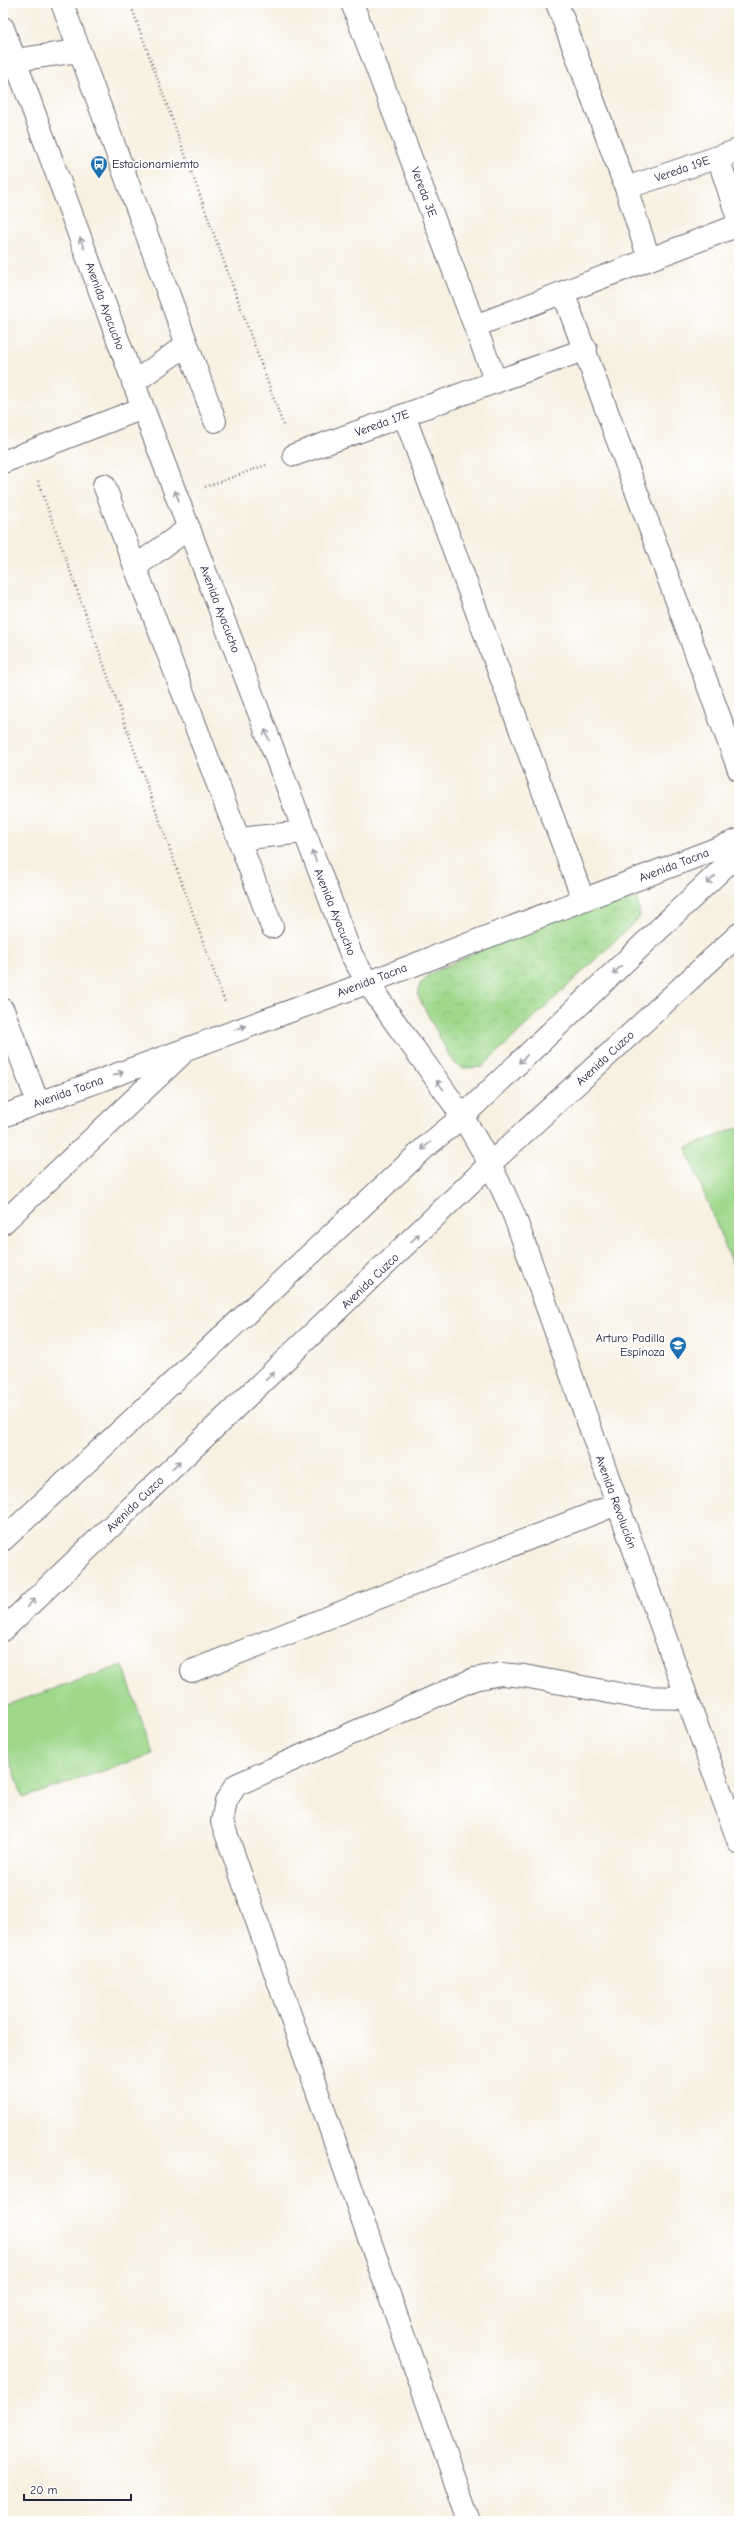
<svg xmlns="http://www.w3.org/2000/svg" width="742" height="2524" font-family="'Comic Neue',sans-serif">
  <defs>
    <pattern id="park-crowns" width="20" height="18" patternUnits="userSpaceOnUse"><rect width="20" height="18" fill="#9fd88b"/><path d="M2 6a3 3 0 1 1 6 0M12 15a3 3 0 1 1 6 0" fill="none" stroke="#89b979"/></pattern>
  </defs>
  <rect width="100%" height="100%" fill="#fff"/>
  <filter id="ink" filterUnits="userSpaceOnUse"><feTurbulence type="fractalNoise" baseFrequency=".025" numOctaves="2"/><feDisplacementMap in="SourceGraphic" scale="8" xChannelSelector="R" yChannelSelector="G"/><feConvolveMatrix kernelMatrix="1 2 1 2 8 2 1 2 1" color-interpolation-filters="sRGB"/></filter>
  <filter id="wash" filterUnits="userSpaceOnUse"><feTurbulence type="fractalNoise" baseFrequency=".012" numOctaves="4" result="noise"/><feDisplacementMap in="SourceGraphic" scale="16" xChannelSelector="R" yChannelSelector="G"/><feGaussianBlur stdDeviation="0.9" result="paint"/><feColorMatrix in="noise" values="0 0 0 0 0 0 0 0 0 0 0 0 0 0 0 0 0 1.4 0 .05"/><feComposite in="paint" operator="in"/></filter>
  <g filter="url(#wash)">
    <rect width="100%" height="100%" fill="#f8f1e2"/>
    <!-- grass -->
    <path fill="#9fd88b" stroke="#607d63" d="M739,1127V1273L736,1274L686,1148Z
      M123,1665L153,1754L23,1798L3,1738V1706Z"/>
    <!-- park -->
    <path fill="url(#park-crowns)" stroke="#607d63" d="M620,883C636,890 638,901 640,917L482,1067L462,1068L452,1061L418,996L420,984L428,975Z"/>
  </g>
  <g filter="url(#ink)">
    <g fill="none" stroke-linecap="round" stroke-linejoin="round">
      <!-- minor casing -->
      <g stroke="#6d6a75" stroke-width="24">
        <path id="minor" d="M62,3L215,421
          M352,3L496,382
          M557,3L626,188L649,259
          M3,28L143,408L351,954C383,1012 427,1062 463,1118C483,1149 499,1181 514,1215L739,1843
          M15,60L78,51
          M718,157L739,222
          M626,188L739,150
          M563,292L739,770
          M475,326L739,225
          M133,383L186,345
          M404,415L583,899
          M294,455L586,349
          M3,462L143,408
          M104,485L272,927
          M135,567L189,528
          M239,839L304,832
          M3,1010L38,1103
          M3,1116L367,983L739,840
          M3,1223L181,1055
          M3,1540L429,1144L462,1117L739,853
          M3,1630L491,1163L739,934
          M192,1671L617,1504
          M469,2521L222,1822L226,1801L236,1785L474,1679L501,1674L524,1676L635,1697L686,1698"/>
      </g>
      <!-- path -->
      <path stroke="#6d6a75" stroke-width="2.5" stroke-dasharray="1 3" stroke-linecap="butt" d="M130,3L284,427
        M38,481L225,1003
        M205,487L266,465"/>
      <!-- minor -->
      <use href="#minor" stroke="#fff" stroke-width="22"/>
    </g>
    <!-- one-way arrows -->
    <defs><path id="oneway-shaft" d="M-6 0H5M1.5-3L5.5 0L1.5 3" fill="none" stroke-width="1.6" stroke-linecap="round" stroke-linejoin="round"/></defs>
    <g stroke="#9c9ca7">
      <use href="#oneway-shaft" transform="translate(82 243) rotate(-110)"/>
      <use href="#oneway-shaft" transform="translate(177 496) rotate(-111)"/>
      <use href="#oneway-shaft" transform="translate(267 735) rotate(-111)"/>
      <use href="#oneway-shaft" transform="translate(314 856) rotate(-111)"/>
      <use href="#oneway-shaft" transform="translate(711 880) rotate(136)"/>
      <use href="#oneway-shaft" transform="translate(617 970) rotate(136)"/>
      <use href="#oneway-shaft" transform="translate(240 1028) rotate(-20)"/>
      <use href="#oneway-shaft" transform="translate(523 1059) rotate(136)"/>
      <use href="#oneway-shaft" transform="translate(118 1074) rotate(-20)"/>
      <use href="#oneway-shaft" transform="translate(440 1085) rotate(-126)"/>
      <use href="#oneway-shaft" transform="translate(426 1146) rotate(138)"/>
      <use href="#oneway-shaft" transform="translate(415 1238) rotate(-44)"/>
      <use href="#oneway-shaft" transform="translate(270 1376) rotate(-44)"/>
      <use href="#oneway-shaft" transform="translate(176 1465) rotate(-44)"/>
      <use href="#oneway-shaft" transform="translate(31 1603) rotate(-44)"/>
    </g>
  </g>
  <!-- icons -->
  <defs>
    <g id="bus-pin" transform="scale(0.9)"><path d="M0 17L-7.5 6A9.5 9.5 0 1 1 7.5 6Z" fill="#1f6fb2" stroke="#fff"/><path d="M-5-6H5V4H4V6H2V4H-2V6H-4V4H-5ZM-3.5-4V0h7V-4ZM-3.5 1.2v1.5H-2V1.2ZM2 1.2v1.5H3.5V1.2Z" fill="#fff"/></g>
    <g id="school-pin" transform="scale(0.9)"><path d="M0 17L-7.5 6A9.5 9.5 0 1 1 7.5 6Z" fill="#1f6fb2" stroke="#fff"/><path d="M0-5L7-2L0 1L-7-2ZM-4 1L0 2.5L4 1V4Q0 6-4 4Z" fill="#fff"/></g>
  </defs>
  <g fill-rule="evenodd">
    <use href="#bus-pin" x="99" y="164"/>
    <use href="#school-pin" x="678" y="1345"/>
  </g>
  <g text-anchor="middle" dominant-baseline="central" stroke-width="3.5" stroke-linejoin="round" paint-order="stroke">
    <!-- poi labels -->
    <g font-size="12" fill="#22223b" stroke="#fff" text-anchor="start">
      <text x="112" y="164">Estacionamiemto</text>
      <text x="665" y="1338" text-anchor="end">Arturo Padilla<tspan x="665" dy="14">Espinoza</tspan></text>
    </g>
    <!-- street labels -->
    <g font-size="12" fill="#22223b" stroke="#fff">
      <text transform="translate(682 169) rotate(-19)">Vereda 19E</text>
      <text transform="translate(424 192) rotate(69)">Vereda 3E</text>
      <text transform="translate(105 306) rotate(70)">Avenida Ayacucho</text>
      <text transform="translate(382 423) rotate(-20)">Vereda 17E</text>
      <text transform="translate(220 609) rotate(69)">Avenida Ayacucho</text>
      <text transform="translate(674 865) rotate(-21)">Avenida Tacna</text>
      <text transform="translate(335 912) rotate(68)">Avenida Ayacucho</text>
      <text transform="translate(372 980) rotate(-21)">Avenida Tacna</text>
      <text transform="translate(605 1058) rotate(-43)">Avenida Cuzco</text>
      <text transform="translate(68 1092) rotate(-20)">Avenida Tacna</text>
      <text transform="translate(370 1281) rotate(-44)">Avenida Cuzco</text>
      <text transform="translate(616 1502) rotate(70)">Avenida Revolución</text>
      <text transform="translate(135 1504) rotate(-44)">Avenida Cuzco</text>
    </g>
  </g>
  <!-- margin -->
  <rect width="742" height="2524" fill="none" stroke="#fff" stroke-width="16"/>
  <!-- scale -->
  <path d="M24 2494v6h107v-6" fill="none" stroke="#22223b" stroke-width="2"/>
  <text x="30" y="2494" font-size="12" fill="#22223b" stroke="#ffffff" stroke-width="3" paint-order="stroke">20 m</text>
</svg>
